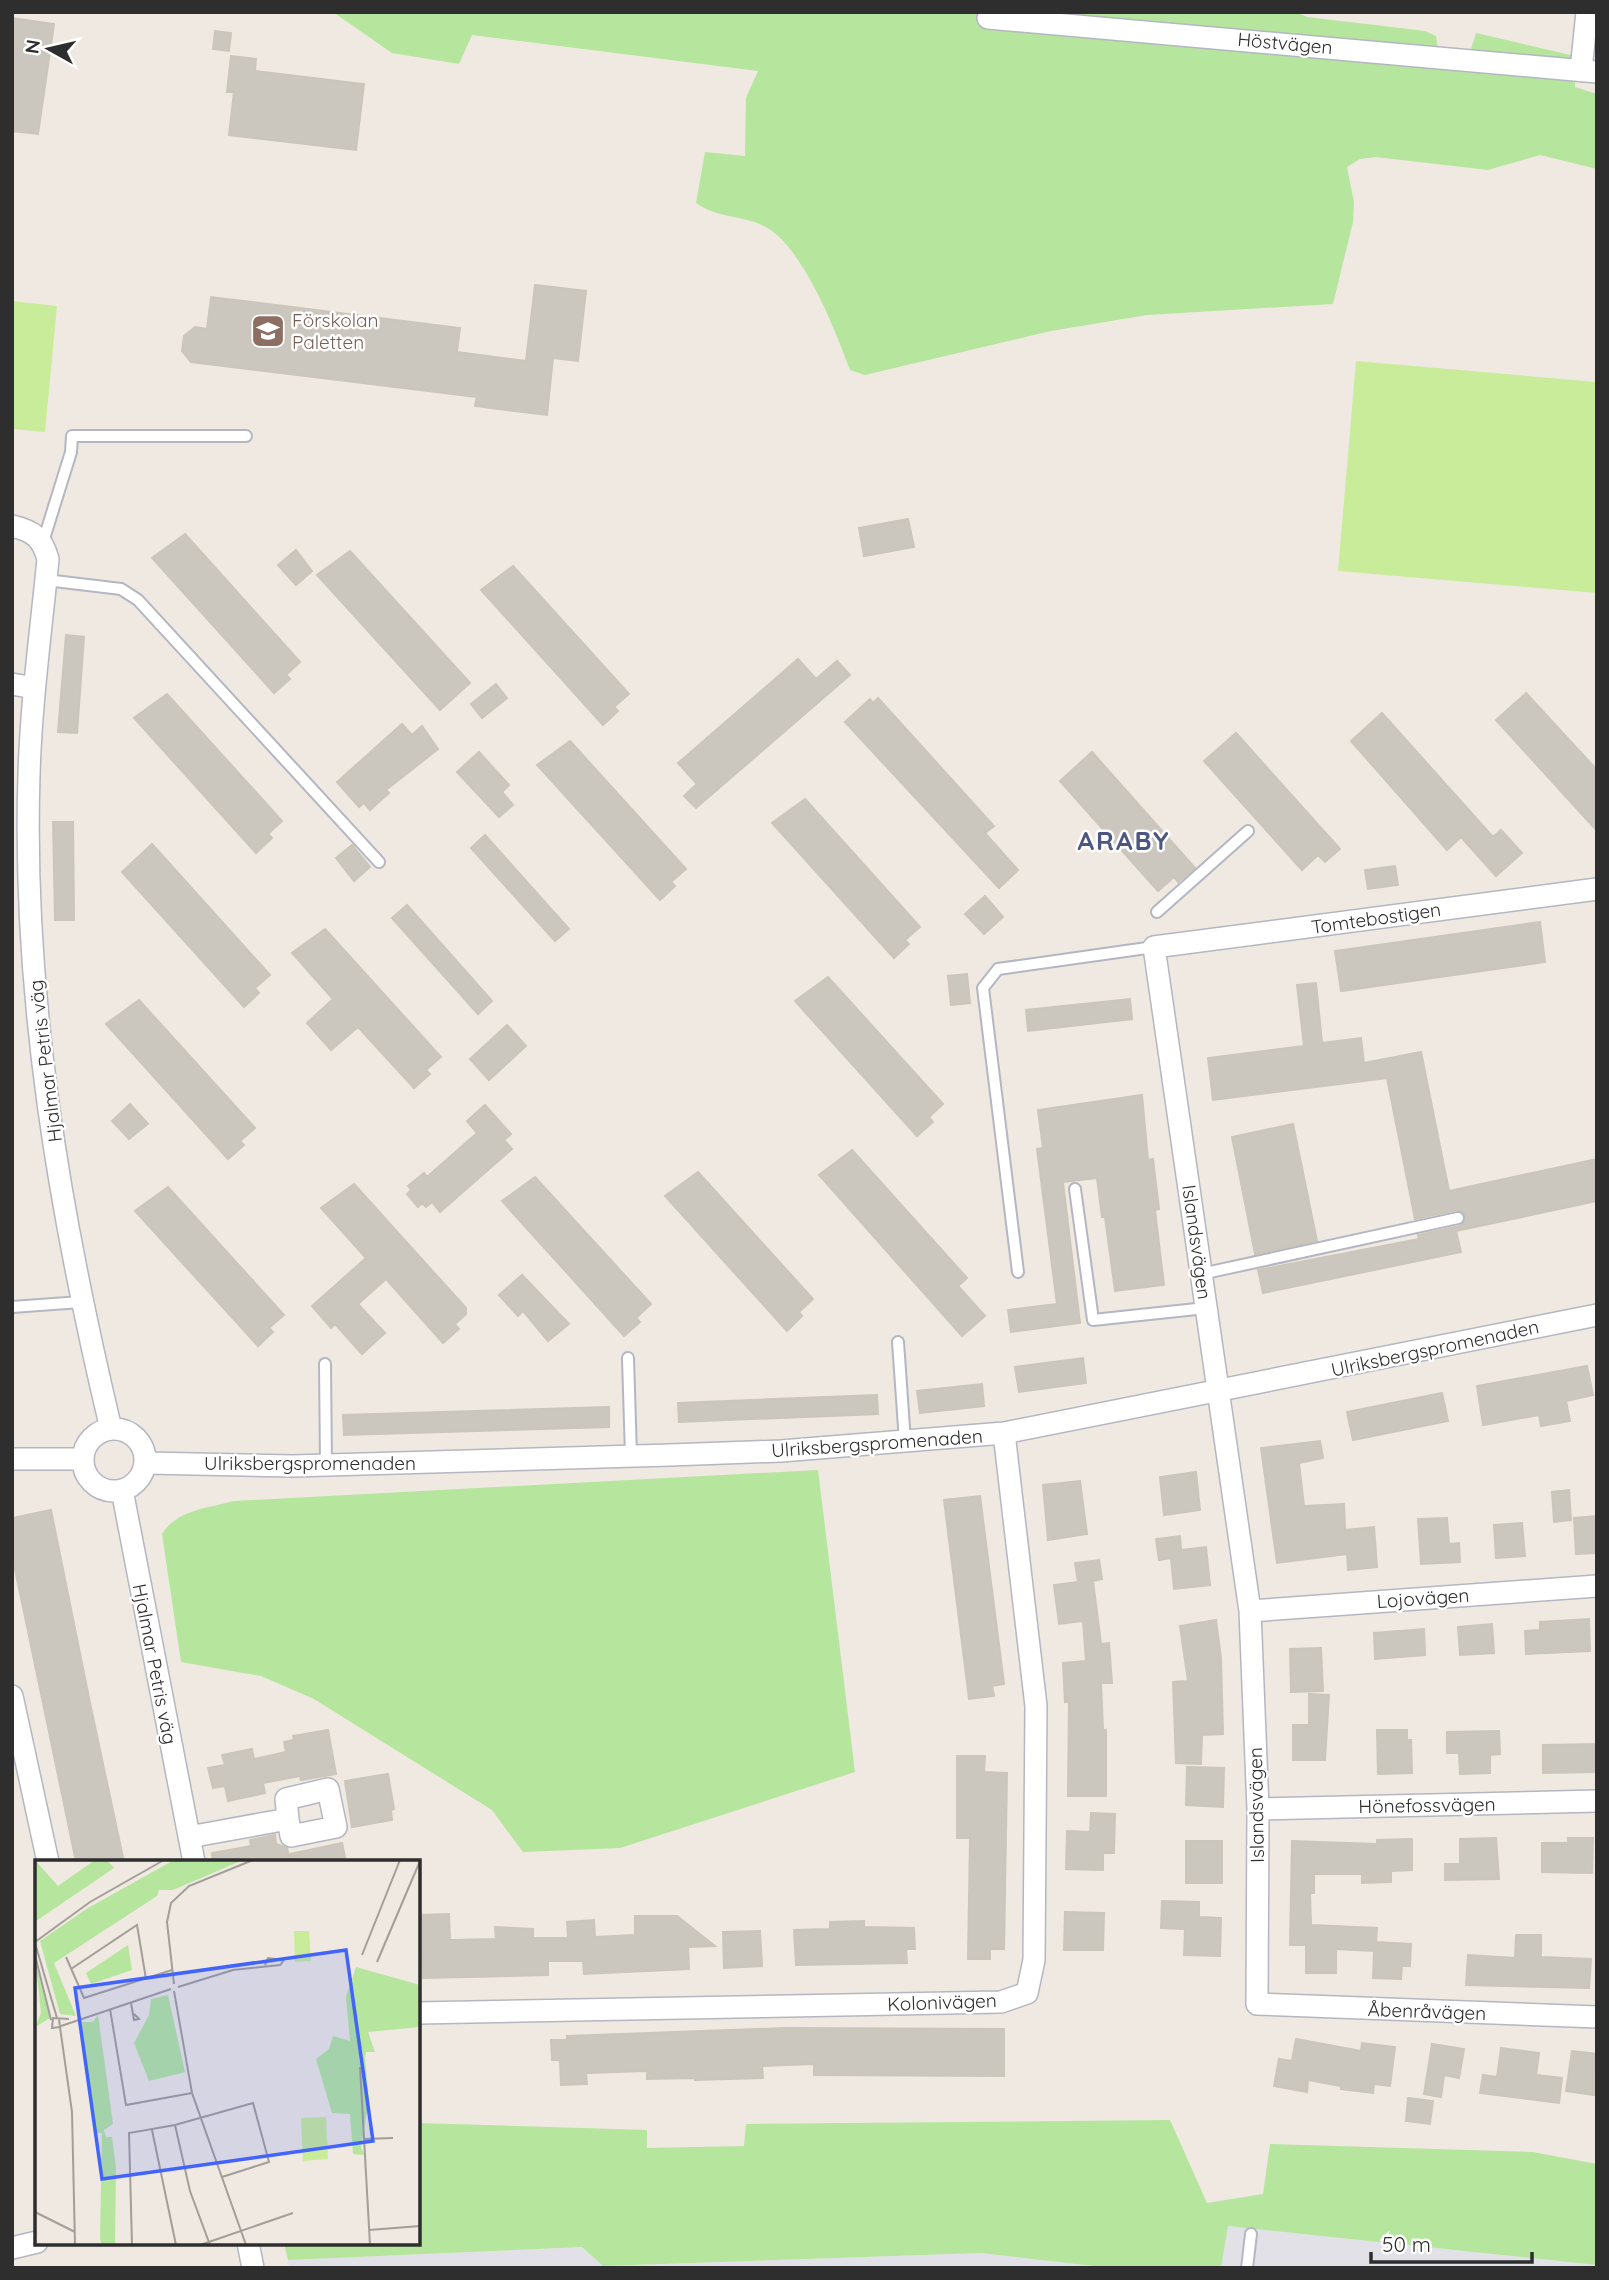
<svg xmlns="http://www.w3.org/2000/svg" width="1609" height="2280" font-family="Quicksand,sans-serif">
  <rect width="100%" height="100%" fill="#efe9e1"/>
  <!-- industrial -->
  <path fill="#e3e1e8" d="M1227,2226L1597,2265V2268H1221Z
    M582,2247L603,2266L981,2253L1110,2268H289L288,2260Z"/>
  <!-- green -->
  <path fill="#b6e59e" d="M333,12H1296L1307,17L1425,31L1436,36L1439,56L1468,59L1476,33L1575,56V87L1597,94V169L1540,155L1488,170L1376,157L1360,159L1347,167L1354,202L1353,222L1333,304L1147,315L1051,331L865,375L850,370C835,330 802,243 762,225C740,215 717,218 696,203L705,152L745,156L746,98L758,71L472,35L459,64L392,53Z
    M818,1470L855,1772L620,1848L523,1852L492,1810L314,1699L261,1676L181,1662L162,1534C177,1510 208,1508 234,1501Z
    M1170,2120L1207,2203L1263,2194L1270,2144L1533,2152L1597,2164V2265L1228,2226L1221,2268H1110L981,2253L603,2266L582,2247L288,2260L284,2243H418V2123L647,2130V2148L744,2146L746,2124Z"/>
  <!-- pitch -->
  <path fill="#c9ec9a" d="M12,301L57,306L45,432L12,429Z
    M1356,361L1597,382V593L1338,571Z"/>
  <!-- building -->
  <path fill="#cbc7bf" stroke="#cbc5ba" stroke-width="2" d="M12,18L54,24L38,134L12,131Z
    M215,31L231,33L229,51L213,49Z
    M231,56L256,59L255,71L364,84L356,150L229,135L234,92H227Z
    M535,285L586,291L578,361L553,358L547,415L475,406L477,397L191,362L182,351L184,336L195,327L207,329L211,297L460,328L457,352L526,361Z
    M908,519L914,547L864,556L859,528Z
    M185,534L300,662L286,675L290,679L274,693L152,558Z
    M296,550L312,571L296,585L278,565Z
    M350,551L470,683L440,710L317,575Z
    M513,566L629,694L614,707L618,711L603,725L481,590Z
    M66,635L84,637L77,733L58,732Z
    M798,659L816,679L837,661L850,675L696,808L684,796L697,784L678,763Z
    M496,684L507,698L482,718L471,704Z
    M1526,693L1597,770V831L1496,720Z
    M167,694L282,821L268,834L272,838L256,853L134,718Z
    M878,698L994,826L985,833L1018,870L999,888L845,722L870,699L873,703Z
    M1382,713L1493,837L1501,830L1522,853L1496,876L1461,837L1447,850L1351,741Z
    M402,724L412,735L422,726L438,749L386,790L389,793L370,810L364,803L359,807L337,782Z
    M1236,733L1340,849L1325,862L1318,855L1302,870L1204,761Z
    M570,741L686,869L671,882L675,886L660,900L537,765Z
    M479,752L509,785L502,792L513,805L499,817L457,772Z
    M1092,752L1195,868L1178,882L1174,877L1158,891L1060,781Z
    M805,799L920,927L905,940L909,944L894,958L772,823Z
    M53,822H73L74,920H55Z
    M485,835L569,929L555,941L471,848Z
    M152,844L270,975L255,988L259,993L244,1007L122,872Z
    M352,845L370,867L354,881L336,858Z
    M1395,866L1398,885L1368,889L1365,870Z
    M985,896L1003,917L984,934L965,914Z
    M407,905L492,1001L478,1014L392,918Z
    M1540,922L1545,962L1341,991L1335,951Z
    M325,929L441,1057L426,1070L430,1074L414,1088L358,1027L331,1050L307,1023L333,999L292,953Z
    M967,974L970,1003L951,1005L948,976Z
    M828,977L943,1104L929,1117L933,1122L917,1136L795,1001Z
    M1316,983L1322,1043L1361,1038L1364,1063L1421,1052L1449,1191L1597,1159V1201L1456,1231L1461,1252L1263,1293L1258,1270L1419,1239L1418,1235L1460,1226L1466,1220L1464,1213L1457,1210L1415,1219L1387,1078L1213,1100L1208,1058L1304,1046L1297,985Z
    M1130,999L1132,1019L1028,1031L1026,1010Z
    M139,1000L255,1128L240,1141L244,1145L228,1159L106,1024Z
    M507,1025L526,1046L489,1080L470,1059Z
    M1142,1095L1148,1160L1153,1159L1159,1209L1155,1210L1164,1285L1115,1291L1105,1217H1102L1097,1178L1063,1182L1080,1323L1011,1332L1008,1310L1057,1304L1037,1149L1043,1148L1038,1110Z
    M130,1104L148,1124L129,1139L112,1121Z
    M485,1105L511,1134L504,1140L512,1149L440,1212L432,1202L426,1207L422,1203L418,1207L407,1194L411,1190L408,1186L424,1173L427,1177L477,1133L467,1121Z
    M1293,1124L1317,1241L1255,1254L1232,1137Z
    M852,1150L967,1278L958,1286L985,1316L962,1336L819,1175Z
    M698,1172L813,1299L799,1312L802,1316L787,1331L665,1196Z
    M535,1177L651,1304L636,1318L640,1322L624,1336L502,1201Z
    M354,1184L466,1308V1314L455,1324L459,1329L443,1343L386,1279L358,1304L385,1333L362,1354L335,1324L331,1328L312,1306L366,1258L321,1208Z
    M168,1187L284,1315L269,1328L273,1332L258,1346L135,1211Z
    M522,1275L569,1324L548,1341L523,1311L518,1316L499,1295Z
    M1083,1358L1086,1383L1019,1392L1015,1367Z
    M1587,1366L1593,1395L1566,1401L1570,1421L1541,1426L1539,1415L1483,1425L1477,1386Z
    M982,1384L984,1406L920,1413L917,1391Z
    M1442,1393L1448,1421L1353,1440L1347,1412Z
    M877,1395L878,1414L679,1422L678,1403Z
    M609,1407V1427L344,1435L343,1415Z
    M1320,1441L1323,1458L1299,1463L1304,1506L1344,1504L1345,1530L1374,1527L1377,1567L1348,1570L1347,1554L1277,1563L1261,1448Z
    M1196,1472L1200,1510L1164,1515L1160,1477Z
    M1080,1481L1087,1534L1048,1540L1043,1485Z
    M1569,1490L1571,1520L1554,1522L1552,1492Z
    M980,1496L1004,1684L992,1686L994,1696L969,1699L944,1500Z
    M51,1510L90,1703L124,1862H76L53,1751L12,1555V1518Z
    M1597,1516V1553L1576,1554L1574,1518Z
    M1447,1518L1449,1544L1459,1543L1460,1562L1421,1564L1418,1519Z
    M1522,1523L1525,1556L1496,1558L1494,1525Z
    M1180,1536L1181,1550L1206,1547L1210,1585L1174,1589L1171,1558L1159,1560L1156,1539Z
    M1099,1560L1102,1579L1093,1581L1101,1644L1109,1643L1112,1683H1101L1103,1730H1106V1796H1068L1069,1702H1065L1063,1663L1086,1661L1083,1621L1059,1624L1054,1585L1078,1582L1075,1563Z
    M1589,1619L1590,1651L1526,1654L1525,1631L1540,1630V1622Z
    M1216,1620L1221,1658L1223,1734L1202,1735L1201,1764L1176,1763L1173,1682L1188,1681L1180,1626Z
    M1492,1624L1494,1653L1460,1655L1458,1627Z
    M1424,1629L1425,1655L1375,1659L1374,1633Z
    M1321,1648L1323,1691L1291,1692L1290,1649Z
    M1309,1694L1329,1695L1325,1760H1293V1725H1309Z
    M328,1730L336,1774L301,1780L300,1776L263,1783L265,1793L228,1801L225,1786L213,1788L208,1768L225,1765L222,1755L252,1749L254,1759L286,1752L284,1742L294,1740L293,1736Z
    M1377,1730H1407V1740H1411L1412,1773L1378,1774Z
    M1499,1731L1500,1754L1490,1755V1773L1460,1774L1459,1753H1447V1732Z
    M1597,1744V1772L1543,1773V1745Z
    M957,1756H985L984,1772L1007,1773L1004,1949H990V1959H968L970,1838H957Z
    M1187,1767L1224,1768L1223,1807L1186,1805Z
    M388,1774L394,1809L391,1810L392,1820L352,1827L345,1781Z
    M1091,1813L1115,1814L1114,1853H1103V1870L1066,1869L1067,1831L1090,1832Z
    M275,1835L276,1844L287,1848L290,1862H213L212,1853L251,1846L250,1840Z
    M1496,1838L1499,1879L1445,1880V1864H1460V1839Z
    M1568,1838H1593L1592,1873L1542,1872V1843H1568Z
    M1412,1839V1870L1391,1871V1882L1362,1883V1874H1314V1893H1310L1311,1925L1377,1928L1376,1942L1411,1944L1410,1966H1402L1401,1979L1373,1978L1374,1951L1336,1949V1973H1306V1945H1290L1292,1841L1377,1844V1840Z
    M1186,1841H1222V1883H1186Z
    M342,1843L346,1862H291L290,1854Z
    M1162,1901L1199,1902V1917L1221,1918L1220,1956L1184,1955L1185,1929L1161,1928Z
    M1065,1912L1104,1913L1103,1950H1064Z
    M449,1914L450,1940L496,1939L495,1927L533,1929V1938H568L567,1922L594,1920L595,1937L635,1935V1916H677L715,1946L688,1947L689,1969L584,1974L583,1961H548V1975L423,1978L422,1952H418V1915Z
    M864,1921V1927L914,1928L915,1949H906L907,1963L796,1965L794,1930L830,1929V1922Z
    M760,1931L762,1966L724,1968L723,1932Z
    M1516,1935H1541V1957L1591,1959L1589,1988L1466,1985L1468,1955L1515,1958Z
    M786,2028L1004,2029V2076L814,2075V2064L762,2066L763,2078L695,2080V2078L647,2079V2071L586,2073L587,2084L561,2085L560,2060H552L551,2040H567V2036Z
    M1296,2039L1361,2051L1362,2043L1395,2047L1390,2086L1374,2084L1373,2093L1341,2089V2086L1308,2080L1307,2092L1274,2086L1279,2059L1292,2061Z
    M1432,2044L1464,2049L1459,2078L1444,2075L1441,2097L1424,2094Z
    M1501,2048L1539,2053L1536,2075L1562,2078L1559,2103L1480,2093L1483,2075L1497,2077Z
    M1572,2051L1597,2054L1594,2095L1566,2091Z
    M1408,2098L1433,2101L1430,2124L1406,2121Z"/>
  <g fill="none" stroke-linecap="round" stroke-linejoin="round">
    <!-- lane casing -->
    <g stroke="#b4b7c1" stroke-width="14">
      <path id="lane" d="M43,542L71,452L72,436H246
        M46,580L121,589L138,600L379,862
        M1157,912L1248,831
        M1075,1189L1093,1320L1206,1308
        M1018,1272L983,988L998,969L1154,947
        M1201,1274L1458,1218
        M12,1307L81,1302
        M898,1342L905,1442
        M628,1358L631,1456
        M325,1364L326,1465
        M1247,2268L1251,2234"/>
    </g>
    <!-- street casing -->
    <g stroke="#b4b7c1" stroke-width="24">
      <path id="street" d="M988,18L1597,72
        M1581,70L1587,12
        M12,526C34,531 42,538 48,559C41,631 31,703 29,775C22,996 60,1215 111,1429
        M12,684L34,688
        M1597,889L1154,947L1250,1611L1258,1809L1257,2004L1597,2017
        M83 1460a31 31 0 1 1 62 0a31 31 0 1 1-62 0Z
        M12,1459H83
        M146,1463L293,1466L670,1455L781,1451L1004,1433L1597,1315
        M122,1490L194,1862
        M1250,1611L1597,1586
        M12,1696L48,1862
        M1258,1809L1597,1801
        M189,1837L288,1819L291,1836L336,1827L328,1789L286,1799L288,1819
        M418,2013L1001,2002L1027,1993L1034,1960L1036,1706L1004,1433
        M248,2243L253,2268
        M12,2248L37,2242"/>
    </g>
    <!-- lane -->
    <use href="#lane" stroke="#fff" stroke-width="10"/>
    <!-- street -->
    <use href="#street" stroke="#fff" stroke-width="21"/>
  </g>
  <!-- icons -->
  <defs>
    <g id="school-square" transform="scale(1.75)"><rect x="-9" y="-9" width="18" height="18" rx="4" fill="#8d6e63" stroke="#fff"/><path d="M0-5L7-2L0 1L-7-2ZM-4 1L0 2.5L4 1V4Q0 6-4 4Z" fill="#fff"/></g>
  </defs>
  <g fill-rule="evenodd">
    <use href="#school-square" x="268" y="331"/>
  </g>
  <g text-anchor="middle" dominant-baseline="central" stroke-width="5" stroke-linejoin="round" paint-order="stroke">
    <!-- street labels -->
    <g font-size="19" fill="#2e2e2e" stroke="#fff">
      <text transform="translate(1285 43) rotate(5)">Höstvägen</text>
      <text transform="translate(1376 918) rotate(-8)">Tomtebostigen</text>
      <text transform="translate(45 1061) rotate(-97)">Hjalmar Petris väg</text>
      <text transform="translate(1197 1242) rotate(82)">Islandsvägen</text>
      <text transform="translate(1435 1348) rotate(-12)">Ulriksbergspromenaden</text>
      <text transform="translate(877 1443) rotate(-4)">Ulriksbergspromenaden</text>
      <text x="310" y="1463">Ulriksbergspromenaden</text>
      <text transform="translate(1423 1598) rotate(-4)">Lojovägen</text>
      <text transform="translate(155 1664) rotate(79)">Hjalmar Petris väg</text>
      <text transform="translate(1256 1805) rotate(-91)">Islandsvägen</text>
      <text transform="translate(1427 1805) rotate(-1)">Hönefossvägen</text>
      <text transform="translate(942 2002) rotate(-2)">Kolonivägen</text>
      <text transform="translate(1427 2011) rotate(2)">Åbenråvägen</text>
    </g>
    <!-- education labels -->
    <g font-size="19" fill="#785e54" stroke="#fff" text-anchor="start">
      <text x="292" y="320">Förskolan<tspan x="292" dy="22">Paletten</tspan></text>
    </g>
    <!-- district labels -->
    <g font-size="26" font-weight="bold" letter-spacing="2" fill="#4d5680" stroke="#fff">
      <text x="1124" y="840">ARABY</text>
    </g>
  </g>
  <!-- overview -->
  <g transform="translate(35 1860)">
    <rect width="385" height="385" fill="#efe9e1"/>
    <path d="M0,0L23,26L60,0H72L79,8L1,61ZM139,0H208L138,30H124L122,36L19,103L41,156L25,154L5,81L53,48ZM93,85L97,110L56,124L51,113ZM1,104L15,158L0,167L6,153ZM321,107L385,125V167L333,172L340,192H331L330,198L334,239L326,287L329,295L318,294L315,254L297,253L281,199L294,189L298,176L315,181L311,137ZM133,135L150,212L114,221L99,183L114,155L116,139ZM63,155L78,264L69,270L71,277H77L81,308L80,385H67L65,379L67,273H60L47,162H58Z" fill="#b6e59e"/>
    <path d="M259,71H274L276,101L260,102ZM291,257L293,299L268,301L266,258Z" fill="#c9ec9a"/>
    <path fill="none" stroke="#a29e99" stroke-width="2" d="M0,82L55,42L129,0M0,83L22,158M0,95L16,160M327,95L365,0M31,97L49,138L137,110M342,102L385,1M230,105L233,98L249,100M36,109L102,65L111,119M139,124L132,62L136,43L154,26L218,0M143,127L198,110L245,105L249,100M139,131L157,233L211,385M96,143L99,160L104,159L99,154M75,149L91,245L157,233M24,159L25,167L17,168L18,158L34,159M26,166L136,129M25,167L37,252L40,385M325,207L335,385M140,265L155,331L175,385M117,270L141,385M329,279L358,278M0,352L40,372M334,370L385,366M97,385L94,273L140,265L218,243L234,302L187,317M165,385L258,353"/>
    <path fill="#4264fb" fill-opacity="0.15" stroke="#4264fb" stroke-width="3.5" d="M311,90L338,281L67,319L40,128Z"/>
    <rect width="385" height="385" fill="none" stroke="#2e2e2e" stroke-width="3.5"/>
  </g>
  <!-- border -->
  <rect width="1609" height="2280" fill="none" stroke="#2e2e2e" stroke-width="28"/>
  <!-- north arrow -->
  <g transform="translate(49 49) rotate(278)" stroke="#ffffff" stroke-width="5" paint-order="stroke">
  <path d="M0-5L12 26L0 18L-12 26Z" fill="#2e2e2e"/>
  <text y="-10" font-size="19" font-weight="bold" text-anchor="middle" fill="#2e2e2e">N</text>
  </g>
  <!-- scale -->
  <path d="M1371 2252v10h161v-10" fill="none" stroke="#2e2e2e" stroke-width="3.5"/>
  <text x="1382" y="2252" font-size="21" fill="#2e2e2e" stroke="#ffffff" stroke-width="5" paint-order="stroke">50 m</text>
</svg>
